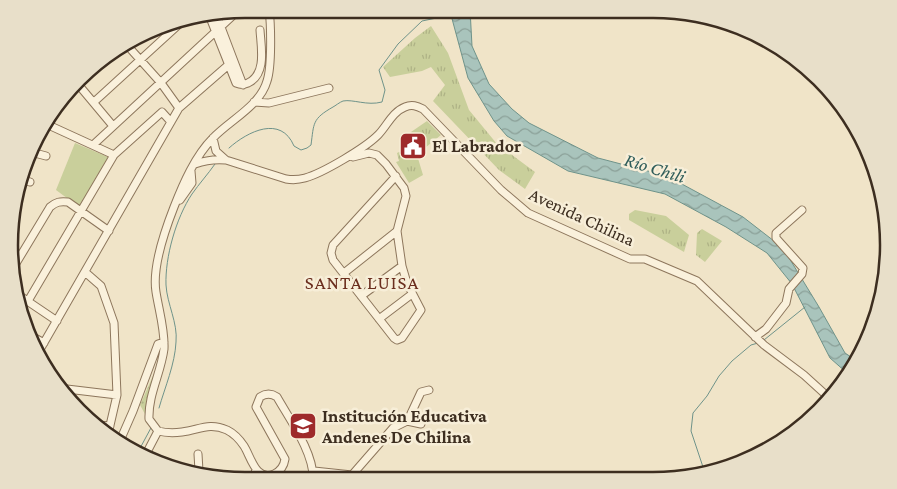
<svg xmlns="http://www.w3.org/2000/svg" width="897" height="489" font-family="'Crimson Pro',serif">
  <defs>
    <pattern id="grass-tufts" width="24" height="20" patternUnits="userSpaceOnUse" patternTransform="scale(1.25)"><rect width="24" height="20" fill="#c9cf9b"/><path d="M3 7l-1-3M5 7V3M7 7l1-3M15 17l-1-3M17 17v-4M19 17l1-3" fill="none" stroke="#aeb285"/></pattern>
    <pattern id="garden-dots" width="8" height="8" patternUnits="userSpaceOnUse" patternTransform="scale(1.25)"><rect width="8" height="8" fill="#c9cf9b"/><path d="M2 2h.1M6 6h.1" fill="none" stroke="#aeb285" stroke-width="1.8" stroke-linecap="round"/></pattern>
    <pattern id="water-waves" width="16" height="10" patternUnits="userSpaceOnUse" patternTransform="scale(1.25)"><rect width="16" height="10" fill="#a9c4bc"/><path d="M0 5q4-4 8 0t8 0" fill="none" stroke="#8ba098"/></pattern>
  </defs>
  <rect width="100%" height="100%" fill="#f0e4c8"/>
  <!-- grass -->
  <path fill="url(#grass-tufts)" d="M431,26L448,53L469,110L497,144L535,172L525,189L499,170L433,101L445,85L431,67L422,71L390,77L383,67L415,38Z
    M427,121L441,135L420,152L411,132Z
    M414,145L423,175L409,183L396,162L399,161L397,153Z
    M635,210L666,216L689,235L684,252L629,220V214Z
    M702,229L722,241L705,262L696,255L697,233Z"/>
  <!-- park -->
  <path fill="#c9cf9b" d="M75,143L108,157L79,207L56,190Z"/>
  <!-- garden -->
  <path fill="url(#garden-dots)" d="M160,360L147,415L145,414L140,405Z"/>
  <!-- water -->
  <path fill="url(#water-waves)" stroke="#6f938a" d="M451,9H470L472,46L489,84L512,109L529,123L598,158L667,176L743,217L783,248L819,307L845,353L857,361V363L847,373L830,358L792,284L767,253L726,227L665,194L568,171L507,136L494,121L468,78L451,15Z"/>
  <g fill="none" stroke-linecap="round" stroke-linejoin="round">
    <!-- stream -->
    <path stroke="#6f938a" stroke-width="1" d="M229,148C248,131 281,115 294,146L301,150L307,148L311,145C314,123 312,119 333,107C335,106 340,102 343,101C353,99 367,106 382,102L385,90L379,70L398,44L422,21L451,15
      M764,340L805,307
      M159,408C165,387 175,364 176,342C178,323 167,304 166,285C165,257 176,218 192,194C199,184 208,174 215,164
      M138,452L152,426
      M704,470L691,431L693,413L707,396L719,376L732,361L751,345L758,343"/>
    <!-- minor casing -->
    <g stroke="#8d765c" stroke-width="9">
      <path id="minor" d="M269,9C271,25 272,66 267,81C260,106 230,120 213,138C195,156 183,184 174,207C165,230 152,268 156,292C159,311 165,330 164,349C161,373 148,395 149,419L158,431C166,433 174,433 182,432C199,430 209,422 227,430C233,433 240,440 244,446C251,457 256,482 274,474C281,471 284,466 285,459L256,407L260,397C266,393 271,393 277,397C290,420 314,453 313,479
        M216,14L243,85
        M209,15L236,83C241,85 243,85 248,83C267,74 261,47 260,30
        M126,44L161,83L179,108
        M77,83L113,126
        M94,102L186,18
        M254,102L269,103L329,88
        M44,123L114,155
        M213,138L216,151L226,160L286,179C292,180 298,180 305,178C323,173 365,148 378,135C387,126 392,112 405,107C412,104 417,106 423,109L501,190L528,213L630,259H645L697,281L764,345L804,375L826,395
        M93,145L240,9
        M31,152L46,156
        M353,157L369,153L377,155L386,164L404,188L406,196L397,231L402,266L407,283L421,310L402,338L397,340L394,338L333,260L331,253L333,245L396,176
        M195,164C206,160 215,159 226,160
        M19,179L30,182
        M180,200L192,183L191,171
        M12,270L50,207C56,202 60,201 68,202L109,231
        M85,272L101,286L114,323L117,395L108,434
        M344,273L397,231
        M17,294L57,321
        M361,296L402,266
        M28,301L114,155L162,112L171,122
        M379,319L412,294
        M26,333L44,343
        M755,337L766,329L786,303L789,289L802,274L803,268L776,238V233L802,210
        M38,353L179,108L233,61
        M62,392L67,389L117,395
        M408,420L421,392L429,390
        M98,425L110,426
        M119,443L133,411L158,344L164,342
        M146,454L158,431
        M198,454L199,471
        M314,471L352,475L361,479
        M352,475L393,428L407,421L421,424
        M252,480L256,470"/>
    </g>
    <!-- minor -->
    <use href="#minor" stroke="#faf1dc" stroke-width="7"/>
  </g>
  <!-- icons -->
  <defs>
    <g id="civic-square" transform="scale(1.4375)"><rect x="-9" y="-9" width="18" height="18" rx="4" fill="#9e2a2b" stroke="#f7eed8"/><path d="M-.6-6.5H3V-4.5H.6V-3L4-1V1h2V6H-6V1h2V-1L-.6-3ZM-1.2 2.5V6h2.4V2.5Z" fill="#fff"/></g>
    <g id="school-square" transform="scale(1.4375)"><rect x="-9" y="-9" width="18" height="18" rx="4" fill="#9e2a2b" stroke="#f7eed8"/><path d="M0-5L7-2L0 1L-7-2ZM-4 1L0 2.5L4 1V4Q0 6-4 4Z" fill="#fff"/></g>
  </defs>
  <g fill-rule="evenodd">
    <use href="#civic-square" x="413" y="146"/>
    <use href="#school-square" x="303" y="426"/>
  </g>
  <g text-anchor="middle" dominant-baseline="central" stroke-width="5" stroke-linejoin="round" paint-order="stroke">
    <!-- poi labels -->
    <g font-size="18" font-weight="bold" fill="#3d2e20" stroke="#f7eed8" text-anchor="start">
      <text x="432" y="146">El Labrador</text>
      <text x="322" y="416">Institución Educativa<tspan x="322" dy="21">Andenes De Chilina</tspan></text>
    </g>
    <!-- street labels -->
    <g font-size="18" fill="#3d2e20" stroke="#f7eed8">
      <text transform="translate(582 217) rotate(25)">Avenida Chilina</text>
    </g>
    <!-- water labels -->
    <g font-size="19" font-style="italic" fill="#2f5d5a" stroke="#f7eed8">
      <text transform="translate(655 168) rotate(17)">Río Chili</text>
    </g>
    <!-- neighbourhood labels -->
    <g font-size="19" letter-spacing="1" fill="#6b2e1e" stroke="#f7eed8">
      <text x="362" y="282">SANTA LUISA</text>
    </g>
  </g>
  <!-- crop -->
  <path d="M0 0H897V489H0ZM245 18H653A227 227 0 0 1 880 245V245A227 227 0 0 1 653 472H245A227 227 0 0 1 18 245V245A227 227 0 0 1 245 18Z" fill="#e8dfc9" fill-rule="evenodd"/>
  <path fill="none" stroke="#3d2e20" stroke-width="2.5" d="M245 18H653A227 227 0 0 1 880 245V245A227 227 0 0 1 653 472H245A227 227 0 0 1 18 245V245A227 227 0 0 1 245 18Z"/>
</svg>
